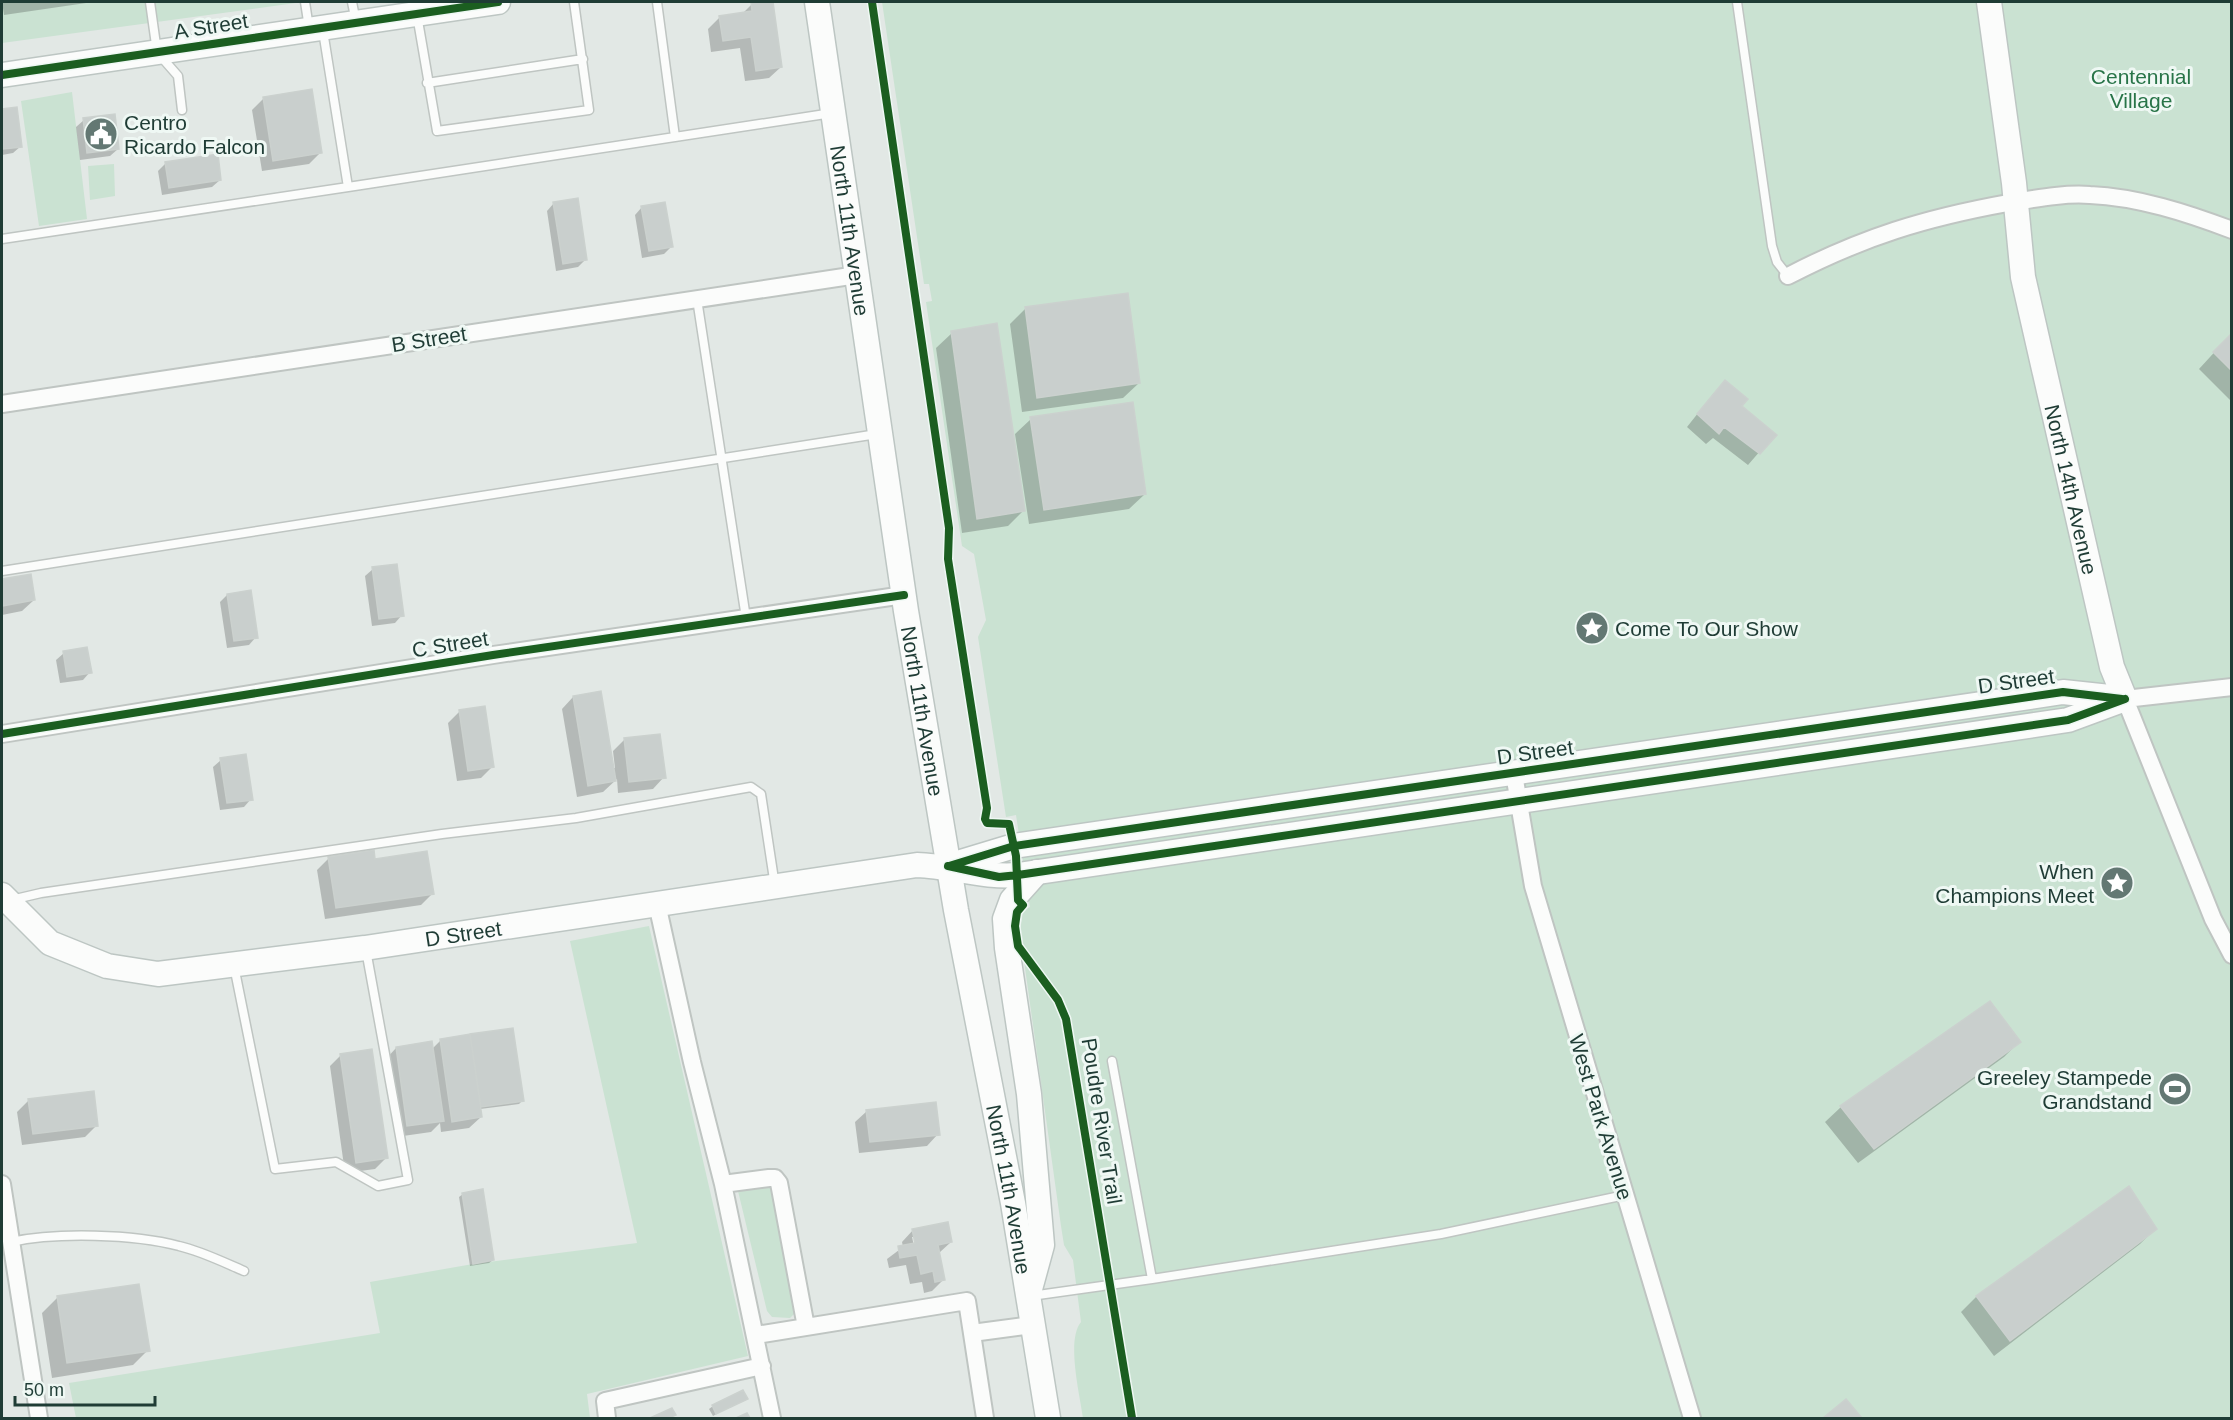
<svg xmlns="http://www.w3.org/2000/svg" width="2233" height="1420" font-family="Arial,sans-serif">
  <rect width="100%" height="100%" fill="#e2e8e5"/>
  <!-- green -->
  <path fill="#cae2d2" d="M2,2H303L2,43Z
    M882,2H2231V1418H1083C1080,1395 1066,1340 1081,1322L1073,1260L1064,1245L1061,1226L1020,932L1023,911L1030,907L1016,815L1006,817L978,637L986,620L974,554L962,546L926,302L932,301L929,284H924Z
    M72,92L87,219L39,226L21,101Z
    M114,164L115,196L90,200L88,166Z
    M649,926L748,1356L587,1394L590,1418H76L69,1383L380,1333L370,1282L473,1264L637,1243L570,941Z
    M765,1185L771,1187L778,1197L797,1311L790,1318L772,1317L767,1311L738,1191Z"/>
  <!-- shadow -->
  <path fill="#0003" fill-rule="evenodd" d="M2,2H93L4,15Z
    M772,2L781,67L769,78L745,81L740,48L711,52L708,29L720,17L742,14L752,4Z
    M264,98L321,152L309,164L262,171L252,110Z
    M15,108L21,146L13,153L2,155V110Z
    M84,120L118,149L110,156L80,160L76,127Z
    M166,163L220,180L212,187L162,195L158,171Z
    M554,203L585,260L578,267L556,271L547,211Z
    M642,207L671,247L664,254L642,258L635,215Z
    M1026,308L1139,383L1123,398L1022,412L1010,324Z
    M952,333L1023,511L1008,526L962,533L936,348Z
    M2232,333V402L2199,369Z
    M1714,393L1740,406L1774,435L1748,465L1713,438L1706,444L1687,427Z
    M1031,419L1145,494L1129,509L1029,524L1015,434Z
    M373,569L402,615L395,623L372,626L365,576Z
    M30,575L34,600L22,611L2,615V580Z
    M227,595L256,637L249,645L227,648L220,602Z
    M64,653L90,672L83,680L60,683L56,660Z
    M573,697L613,768H615L613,751L625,739L664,777L653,789L618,793L617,779L603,792L577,797L562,709Z
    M460,711L493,766L481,778L457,781L448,723Z
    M221,760L251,799L244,807L220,810L213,767Z
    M329,858L373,861L432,894L421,905L325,919L317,870Z
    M512,1030L522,1101L519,1104L480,1109L481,1117L469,1128L441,1132L440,1123L431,1132L396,1137L385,1060L396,1048L432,1049L441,1040Z
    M2019,1042L2004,1057L1858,1163L1825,1122L1841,1107Z
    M341,1055L387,1157L375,1169L345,1173L330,1066Z
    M29,1100L97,1125L85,1137L22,1145L17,1112Z
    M867,1111L938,1134L927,1146L859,1153L855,1122Z
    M2128,1188L2155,1229L2140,1244L1994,1356L1961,1312L1976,1297Z
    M463,1194L493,1260L489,1263L470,1266L459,1197Z
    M913,1230L951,1242L939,1253L943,1280L932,1291L924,1293L922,1282L910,1284L906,1265L889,1268L887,1259L903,1247L902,1242ZM912,1237H915V1251Z
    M57,1298L148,1350L133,1365L52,1378L42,1313Z
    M746,1398L713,1416L709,1409L713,1406Z"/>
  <!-- building -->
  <path fill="#c9cfcd" stroke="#cbd1ce" stroke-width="1.5" d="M751,2H773L782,67L756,71L751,37L723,41L719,16L752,11Z
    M312,89L322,153L273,161L263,97Z
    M17,107L22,147L3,149L2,109Z
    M115,114L119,149L87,153L83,118Z
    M218,154L221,180L169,188L165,162Z
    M578,198L587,260L563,264L553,202Z
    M665,202L673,247L649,251L641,206Z
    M1128,293L1140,383L1037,398L1025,307Z
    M997,323L1025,511L977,519L951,331Z
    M2232,333V371L2213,352Z
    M1725,380L1748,399L1742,406L1777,435L1760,454L1724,427L1719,434L1697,414Z
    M1133,402L1146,494L1044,510L1030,417Z
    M397,564L404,616L379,619L372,567Z
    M31,574L35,600L2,606V579Z
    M251,590L258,638L234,641L227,594Z
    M87,647L92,673L67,677L63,651Z
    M601,691L616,781L588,786L573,696Z
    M485,706L494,767L468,771L459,710Z
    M660,734L666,778L629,782L624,738Z
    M246,754L253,800L227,803L220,758Z
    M374,850L375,859L427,851L434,894L336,908L328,857Z
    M1990,1001L2021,1042L1874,1149L1840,1106Z
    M513,1028L524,1101L481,1107L470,1034Z
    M470,1034L482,1117L452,1122L440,1039Z
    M432,1041L444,1121L407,1126L396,1047Z
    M372,1049L388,1158L356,1163L340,1054Z
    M94,1091L98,1126L33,1134L28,1099Z
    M936,1102L940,1135L870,1142L866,1110Z
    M2129,1186L2157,1229L2010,1341L1976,1296Z
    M483,1189L494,1260L473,1264L462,1193Z
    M948,1222L952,1242L938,1245L945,1280L935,1282L933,1271L921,1274L917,1255L900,1258L898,1246L915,1243L912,1229Z
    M139,1284L150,1351L67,1363L57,1296Z
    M743,1390L748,1399L716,1414L712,1405Z
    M1846,1399L1862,1418H1823Z
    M672,1408L676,1415L669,1418H650Z
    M747,1413L750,1418H736Z"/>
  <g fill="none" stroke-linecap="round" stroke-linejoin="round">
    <!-- lane casing -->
    <g stroke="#bfc5c2" stroke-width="11">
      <path id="lane" d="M150,2L157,52L178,76L182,110
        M305,2L309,28
        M352,2L356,22
        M657,2L675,137
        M1737,2L1772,246L1777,262L1788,276
        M417,15L437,131L589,110L574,2
        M323,31L348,187L832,113
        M427,83L583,59
        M2,239L348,187
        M697,299L746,618
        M2,571L877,434
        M11,900L41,893L442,834L576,818L751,787L761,794L775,886
        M234,966L275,1169L336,1162L378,1186L408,1180L366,950
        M11,1242C56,1232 134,1234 179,1246C201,1251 223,1262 244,1271
        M1152,1279L1441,1234L1625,1195
        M1031,1296L1152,1279L1112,1061"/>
    </g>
    <!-- street casing -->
    <g stroke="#bfc5c2" stroke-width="20">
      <path id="street" d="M1788,276C1863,237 1925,218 2008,203C2034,199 2063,193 2090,195C2138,197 2187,213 2232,230
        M2,404L857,275
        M2232,687L2125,699L2213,919L2232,955
        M2,734L493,655L904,595
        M1514,774L1533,886L1692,1418
        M657,904L692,1062L723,1184L772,1418
        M2,1184L39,1418
        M723,1184L769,1178H775L779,1183L806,1327
        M972,1333L1032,1325
        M756,1335L967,1301L985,1418
        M607,1418L605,1401L762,1366"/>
    </g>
    <!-- secondary casing -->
    <g stroke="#bdc6c3" stroke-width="27">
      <g id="secondary">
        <path id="s1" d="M817,2L906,611L956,910L1013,1203L1048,1418"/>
        <path id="s2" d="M1989,2L2014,183L2023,277L2112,667L2125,699"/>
        <path d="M2,75L498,2"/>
        <path d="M948,866L1014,846L2063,692L2119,698"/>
        <path id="s3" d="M2,895L50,943L107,966L158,974L365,948L917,865C951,866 984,878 1018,875L2068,720L2125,699"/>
        <path d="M1030,1289L1042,1245L1029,1094L1007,948L1005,919L1012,900L1037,872"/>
      </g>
    </g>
    <!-- lane -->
    <use href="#lane" stroke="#fbfcfb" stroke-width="8"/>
    <!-- street -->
    <use href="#street" stroke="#fbfcfb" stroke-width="16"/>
    <!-- secondary -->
    <use href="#secondary" stroke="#fbfcfb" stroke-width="24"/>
    <!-- cycleway casing -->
    <g stroke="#eff8f4" stroke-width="11">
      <path id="cycleway" d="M872,2L949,528L948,559L987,808L985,819L987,823L1009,824L1016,856L1018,900L1023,905L1017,912L1015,926L1018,946L1058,1000L1066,1019L1132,1418
        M2,75L498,2
        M2,734L493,655L904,595
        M948,866L999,877L1018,875L2068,720L2125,699
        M949,866L1014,846L2063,692L2122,699"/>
    </g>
    <!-- cycleway -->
    <use href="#cycleway" stroke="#1b5e20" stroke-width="8"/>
  </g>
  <!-- icons -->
  <defs>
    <g id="civic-disc" transform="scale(1.725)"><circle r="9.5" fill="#637873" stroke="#eff8f4"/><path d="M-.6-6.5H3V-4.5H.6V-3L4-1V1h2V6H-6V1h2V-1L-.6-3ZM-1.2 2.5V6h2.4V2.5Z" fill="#fff"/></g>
    <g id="sight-disc" transform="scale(1.725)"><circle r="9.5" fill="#637873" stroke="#eff8f4"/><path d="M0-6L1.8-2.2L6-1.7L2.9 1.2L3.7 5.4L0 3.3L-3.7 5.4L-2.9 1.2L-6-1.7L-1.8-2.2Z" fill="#fff"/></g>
    <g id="stadium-disc" transform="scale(1.725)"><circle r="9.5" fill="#637873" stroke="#eff8f4"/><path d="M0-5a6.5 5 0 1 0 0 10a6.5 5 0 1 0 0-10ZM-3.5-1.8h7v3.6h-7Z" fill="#fff"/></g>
  </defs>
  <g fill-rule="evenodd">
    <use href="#civic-disc" x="101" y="134"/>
    <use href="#sight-disc" x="1592" y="628"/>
    <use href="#sight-disc" x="2117" y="883"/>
    <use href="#stadium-disc" x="2175" y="1089"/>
  </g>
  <g text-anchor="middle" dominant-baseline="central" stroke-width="6" stroke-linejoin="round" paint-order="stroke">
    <!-- street labels -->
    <g font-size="21" fill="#1f3c35" stroke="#eff8f4">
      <text transform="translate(211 26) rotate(-9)">A Street</text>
      <text stroke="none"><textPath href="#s1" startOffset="231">North 11th Avenue</textPath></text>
      <text transform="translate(429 339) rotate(-9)">B Street</text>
      <text stroke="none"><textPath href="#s2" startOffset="495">North 14th Avenue</textPath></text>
      <text transform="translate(450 644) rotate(-9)">C Street</text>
      <text transform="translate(2016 681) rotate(-8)">D Street</text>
      <text stroke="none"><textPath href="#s1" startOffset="717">North 11th Avenue</textPath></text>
      <text transform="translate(1535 752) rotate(-8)">D Street</text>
      <text stroke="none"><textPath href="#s3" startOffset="489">D Street</textPath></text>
      <text transform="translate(1601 1117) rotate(73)">West Park Avenue</text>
      <text transform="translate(1102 1121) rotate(81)">Poudre River Trail</text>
      <text stroke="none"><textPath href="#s1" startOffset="1203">North 11th Avenue</textPath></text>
    </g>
    <!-- park labels -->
    <g font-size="21" fill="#287448" stroke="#eff8f4">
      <text x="2141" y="76">Centennial<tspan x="2141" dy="24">Village</tspan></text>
    </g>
    <!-- poi labels -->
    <g font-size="21" fill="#1f3c35" stroke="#eff8f4" text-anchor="start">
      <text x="124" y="122">Centro<tspan x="124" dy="24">Ricardo Falcon</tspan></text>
      <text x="1615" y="628">Come To Our Show</text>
      <text x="2094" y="871" text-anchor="end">When<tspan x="2094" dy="24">Champions Meet</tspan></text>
      <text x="2152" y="1077" text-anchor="end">Greeley Stampede<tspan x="2152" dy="24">Grandstand</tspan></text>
    </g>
  </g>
  <!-- border -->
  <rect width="2233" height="1420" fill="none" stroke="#1f3c35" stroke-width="6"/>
  <!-- scale -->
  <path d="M15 1396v9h140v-9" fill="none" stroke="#1f3c35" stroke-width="3"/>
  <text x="24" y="1396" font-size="18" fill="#1f3c35" stroke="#eff8f4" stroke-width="4.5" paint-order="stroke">50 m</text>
</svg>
